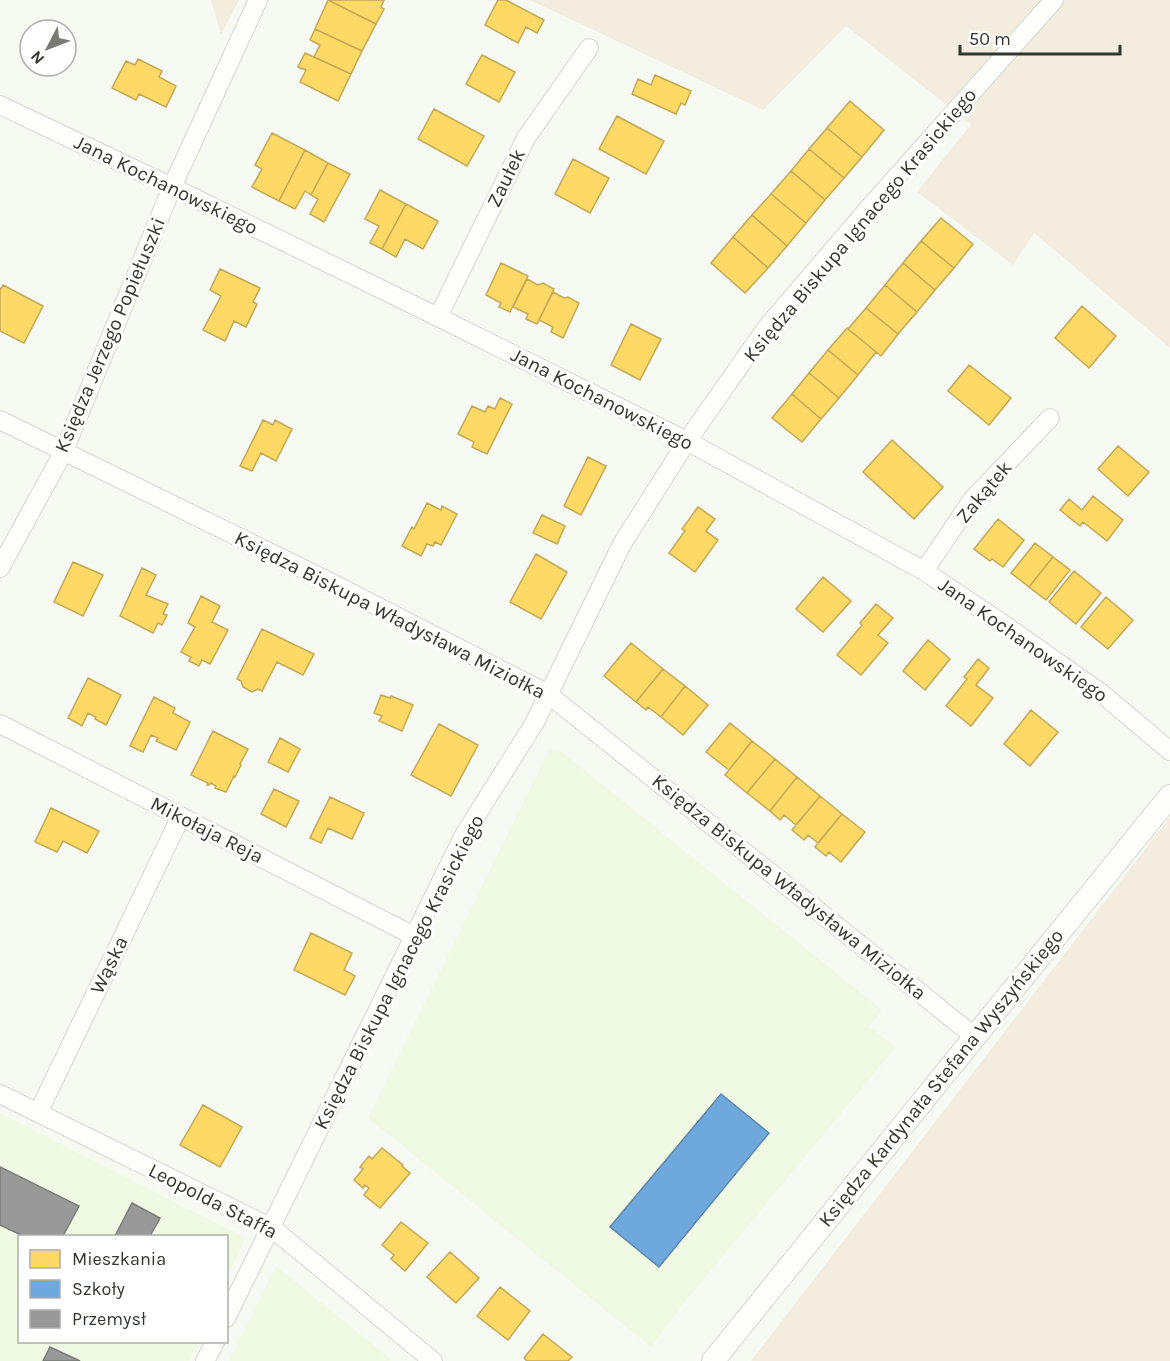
<svg xmlns="http://www.w3.org/2000/svg" width="1170" height="1361" font-family="Karla,sans-serif">
  <rect width="100%" height="100%" fill="#f7faf2"/>
  <!-- built -->
  <path fill="#eff9e3" d="M558,749L882,1010L869,1027L896,1047L682,1305L651,1347L368,1118L549,750Z
    M0,1113L245,1238L227,1278L226,1236H20V1342H198L189,1361H0Z
    M276,1266L371,1343L392,1361H229Z"/>
  <!-- green -->
  <path fill="#f2edde" d="M211,0H239L221,35Z
    M530,0H1170V348L1034,233L1013,265L917,192L971,124L846,26L763,110Z
    M1170,817V1361H751Z"/>
  <!-- homes -->
  <path fill="#ffd966" stroke="#c2a855" stroke-width="1.5" d="M328,0H384L381,7L384,9L376,24Z
    M328,0L376,24L362,51L315,29Z
    M498,0H506L544,20L537,33L526,27L518,43L485,25Z
    M315,29L362,51L351,74L314,57L320,45L310,40Z
    M305,53L351,74L338,101L300,82L306,70L298,67Z
    M482,55L515,72L499,102L466,84Z
    M138,59L162,71L159,77L176,86L166,107L139,94L136,100L112,88L126,61L135,65Z
    M655,75L691,91L685,105L681,103L676,114L632,94L638,79L651,85Z
    M850,101L884,130L862,157L827,128Z
    M434,109L484,136L467,166L418,139Z
    M617,116L664,141L646,174L599,149Z
    M827,128L862,157L844,178L809,149Z
    M272,133L305,150L279,201L252,187L262,169L255,165Z
    M809,149L844,178L825,200L791,171Z
    M305,150L328,163L311,195L305,191L295,209L279,201Z
    M573,159L609,178L590,213L555,194Z
    M328,163L350,174L324,222L310,214L318,199L311,195Z
    M791,171L825,200L806,223L771,194Z
    M380,190L406,204L382,249L370,243L379,226L365,219Z
    M771,194L806,223L787,246L752,215Z
    M406,204L438,221L423,249L405,239L396,257L382,249Z
    M752,215L787,246L768,268L733,237Z
    M941,218L973,244L954,268L921,241Z
    M733,237L768,268L745,293L711,263Z
    M921,241L954,268L935,290L903,263Z
    M501,263L528,276L510,312L499,307L501,303L486,295Z
    M903,263L935,290L917,312L885,285Z
    M220,269L260,288L253,302L257,304L246,327L234,321L225,341L203,330L221,296L210,290Z
    M527,279L538,285L543,283L554,289L537,324L526,319L528,314L513,307Z
    M3,285L43,306L24,343L0,331V290Z
    M885,285L917,312L898,334L866,308Z
    M553,292L564,298L568,297L579,303L563,338L551,332L553,327L539,320Z
    M1082,306L1116,336L1089,368L1055,338Z
    M866,308L898,334L881,356L848,329Z
    M631,324L661,339L640,380L611,365Z
    M847,328L876,352L858,375L828,350Z
    M828,350L858,375L839,398L809,373Z
    M969,365L1011,398L989,425L948,391Z
    M809,373L839,398L821,419L792,394Z
    M792,394L821,419L802,442L772,418Z
    M500,398L512,404L487,454L472,447L474,442L458,434L472,406L485,412L488,406L495,409Z
    M263,420L273,425L275,420L292,429L276,461L261,453L252,471L240,466Z
    M892,440L943,487L914,519L863,472Z
    M1118,446L1149,472L1128,496L1098,469Z
    M588,457L606,466L581,515L564,506Z
    M1093,496L1123,520L1107,541L1083,522L1080,526L1060,510L1069,499L1082,510Z
    M427,503L441,510L442,506L457,514L441,545L435,542L433,546L427,544L421,556L402,546L412,527L414,529Z
    M698,507L715,519L706,531L718,540L695,572L669,553L685,531L682,529Z
    M542,515L565,526L557,544L533,533Z
    M998,519L1024,540L1003,567L992,559L990,561L974,549Z
    M1035,543L1053,557L1029,587L1011,573Z
    M536,554L567,572L541,619L510,602Z
    M1053,557L1070,570L1046,600L1029,587Z
    M73,562L103,575L83,616L54,602Z
    M142,568L156,575L146,595L168,604L163,614L167,615L162,625L158,623L153,633L120,616Z
    M1074,571L1101,593L1076,624L1049,602Z
    M823,577L851,601L823,632L796,609Z
    M201,596L220,606L212,622L228,630L210,664L202,660L199,666L189,661L191,657L181,652L195,627L188,623Z
    M1106,597L1133,620L1108,649L1081,627Z
    M876,604L893,618L878,635L888,643L861,675L837,655L862,625L860,623Z
    M262,629L314,654L303,675L277,662L262,691L258,689L252,692L243,687L241,681L237,679Z
    M928,640L950,659L925,690L903,671Z
    M631,643L663,669L636,702L604,676Z
    M978,659L989,668L976,685L993,698L971,726L946,706L967,679L964,677Z
    M663,669L685,686L661,717L648,707L646,710L636,702Z
    M88,678L121,695L106,725L95,719L96,717L88,713L82,726L68,718Z
    M685,686L708,705L683,735L661,717Z
    M381,695L390,698L391,696L413,705L402,731L379,721L382,716L374,713Z
    M154,697L175,708L173,713L190,722L176,750L156,741L158,738L151,735L143,752L130,746Z
    M1031,710L1058,732L1030,766L1004,744Z
    M730,723L752,741L729,770L706,752Z
    M439,724L478,745L451,796L411,775Z
    M213,731L248,749L240,764L241,765L235,777L234,776L226,792L215,788L216,786L211,783L209,785H207L208,783L191,775Z
    M280,738L300,749L288,772L268,762Z
    M752,741L775,759L747,793L725,775Z
    M775,759L797,777L770,811L747,793Z
    M797,777L820,796L796,825L784,815L780,820L770,811Z
    M274,789L299,801L286,827L261,814Z
    M820,796L842,814L818,843L808,835L804,840L792,830Z
    M330,797L364,813L352,839L328,828L321,843L310,838Z
    M51,808L99,831L87,853L63,841L57,852L35,842Z
    M842,814L865,832L841,862L829,852L826,856L815,847Z
    M311,933L352,953L344,970L355,976L345,995L294,970Z
    M203,1105L242,1127L220,1167L180,1145Z
    M382,1148L403,1165L402,1166L410,1173L380,1208L364,1195L369,1188L365,1185L363,1188L354,1180L363,1169L360,1167L369,1156L372,1159Z
    M401,1222L428,1243L405,1271L391,1259L394,1255L382,1245Z
    M450,1252L479,1278L456,1303L427,1277Z
    M500,1287L530,1311L508,1340L477,1316Z
    M543,1334L572,1357L568,1361H527L524,1358Z"/>
  <!-- schools -->
  <path fill="#6fa8dc" stroke="#5d86a8" stroke-width="1.5" d="M721,1094L769,1133L659,1267L610,1227Z"/>
  <!-- industry -->
  <path fill="#999" stroke="#7a7c79" stroke-width="1.5" d="M0,1167L79,1206L63,1236H23L0,1225Z
    M132,1203L160,1218L150,1236H115Z
    M50,1347L80,1361H43Z"/>
  <g fill="none" stroke-linecap="round" stroke-linejoin="round">
    <!-- minor casing -->
    <g stroke="#d4d7cf" stroke-width="20">
      <path id="minor" d="M0,105L172,187L438,317L687,441L924,571L1006,626L1101,693L1170,751
        M438,317L526,138L589,48
        M0,420L326,580L548,694L975,1037
        M0,568L64,451L172,187L258,0
        M924,571L972,500L1050,418
        M0,724L414,936
        M0,1094L272,1228L433,1361
        M38,1113L181,816
        M226,1318L464,835L535,722L622,544L687,441L767,327L874,202L1054,0
        M205,1361L215,1342"/>
    </g>
    <!-- tertiary casing -->
    <g stroke="#d4d7cf" stroke-width="24">
      <path id="tertiary" d="M713,1361L875,1160L1170,796"/>
    </g>
    <!-- minor -->
    <use href="#minor" stroke="#fefefd" stroke-width="18"/>
    <!-- tertiary -->
    <use href="#tertiary" stroke="#fefefd" stroke-width="22"/>
  </g>
  <g text-anchor="middle" dominant-baseline="central" stroke-width="6" stroke-linejoin="round" paint-order="stroke">
    <!-- street labels -->
    <g font-size="20" fill="#32372d" stroke="#fff">
      <text transform="translate(506 178) rotate(-64)">Zaułek</text>
      <text transform="translate(166 185) rotate(26)">Jana Kochanowskiego</text>
      <text transform="translate(860 225) rotate(-50)">Księdza Biskupa Ignacego Krasickiego</text>
      <text transform="translate(110 335) rotate(-67)">Księdza Jerzego Popiełuszki</text>
      <text transform="translate(602 399) rotate(27)">Jana Kochanowskiego</text>
      <text transform="translate(984 492) rotate(-50)">Zakątek</text>
      <text transform="translate(390 615) rotate(27)">Księdza Biskupa Władysława Miziołka</text>
      <text transform="translate(1023 640) rotate(35)">Jana Kochanowskiego</text>
      <text transform="translate(207 830) rotate(27)">Mikołaja Reja</text>
      <text transform="translate(789 887) rotate(39)">Księdza Biskupa Władysława Miziołka</text>
      <text transform="translate(109 965) rotate(-64)">Wąska</text>
      <text transform="translate(399 972) rotate(-63)">Księdza Biskupa Ignacego Krasickiego</text>
      <text transform="translate(941 1078) rotate(-51)">Księdza Kardynała Stefana Wyszyńskiego</text>
      <text transform="translate(213 1201) rotate(27)">Leopolda Staffa</text>
    </g>
  </g>
  <!-- legend -->
  <rect x="18" y="1235" width="210" height="108" fill="#ffffff" stroke="#adafab" stroke-width="1.5"/>
  <rect x="30" y="1250" width="30" height="18" fill="#ffd966" stroke="#adafab" stroke-width="1.5"/>
  <text x="72" y="1265" font-size="18" fill="#32372d">Mieszkania</text>
  <rect x="30" y="1280" width="30" height="18" fill="#6fa8dc" stroke="#adafab" stroke-width="1.5"/>
  <text x="72" y="1295" font-size="18" fill="#32372d">Szkoły</text>
  <rect x="30" y="1310" width="30" height="18" fill="#999999" stroke="#adafab" stroke-width="1.5"/>
  <text x="72" y="1325" font-size="18" fill="#32372d">Przemysł</text>
  <!-- north arrow -->
  <g transform="translate(48 48) rotate(228)"><circle r="28" fill="#ffffff" stroke="#adafab" stroke-width="1.5"/>
  <path d="M0-4.5L10 22L0 15L-10 22Z" fill="#777b72"/>
  <text y="-9" font-size="16" font-weight="bold" text-anchor="middle" fill="#32372d">N</text>
  </g>
  <!-- scale -->
  <path d="M960 45v9h160v-9" fill="none" stroke="#32372d" stroke-width="3"/>
  <text x="969" y="45" font-size="18" fill="#32372d" stroke="#ffffff" stroke-width="4.5" paint-order="stroke">50 m</text>
</svg>
